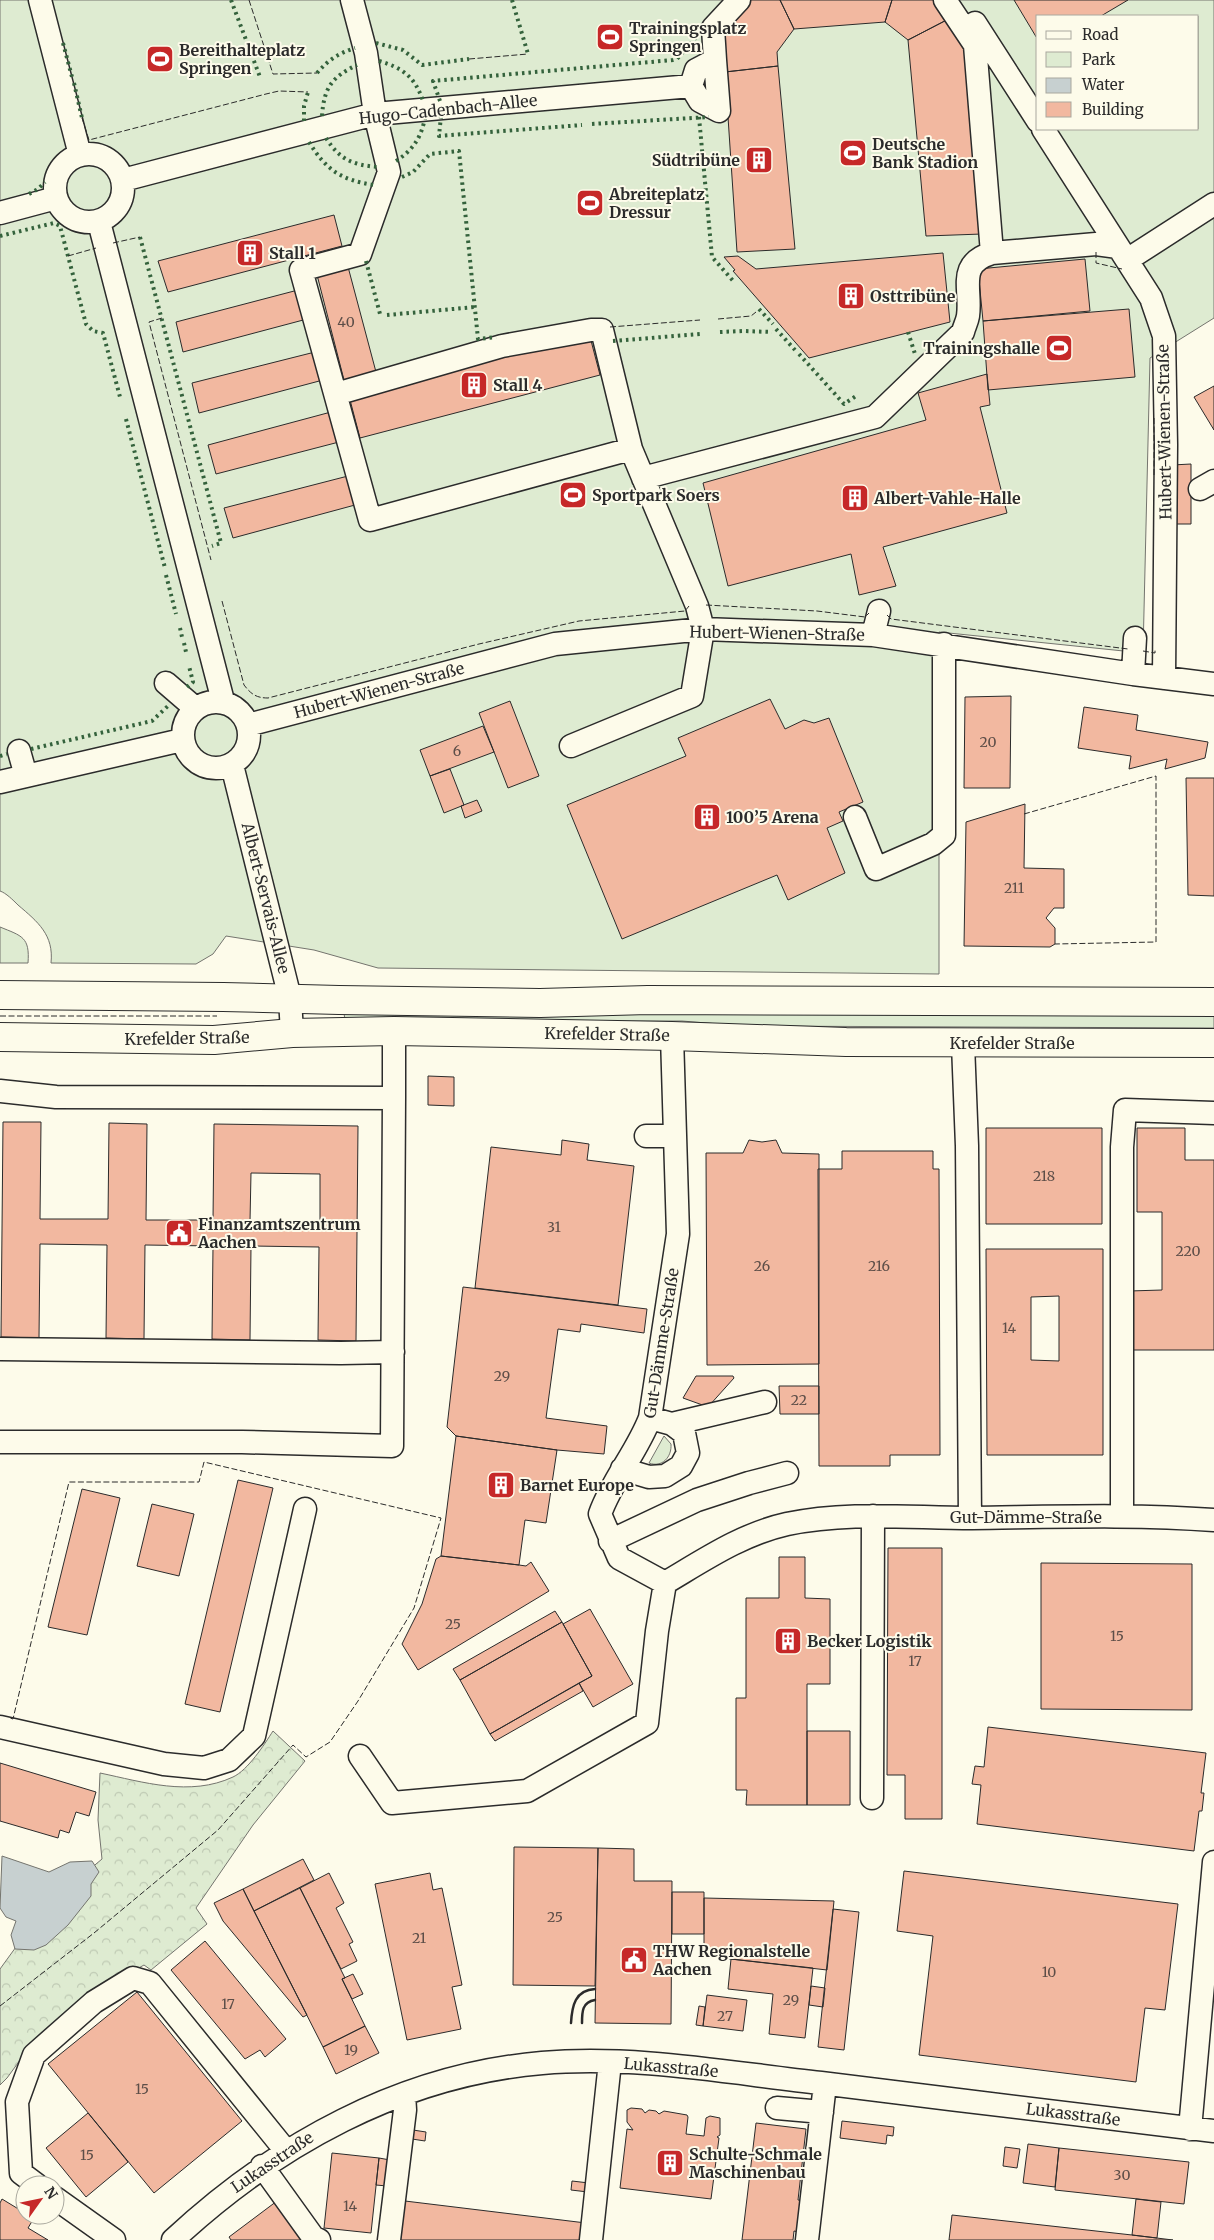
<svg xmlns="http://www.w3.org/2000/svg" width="1214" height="2240" font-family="Merriweather,serif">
  <defs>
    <pattern id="forest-crowns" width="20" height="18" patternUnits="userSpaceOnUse" patternTransform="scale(1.25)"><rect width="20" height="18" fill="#deebd1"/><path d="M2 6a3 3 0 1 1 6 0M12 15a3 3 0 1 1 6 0" fill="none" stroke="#bfcab4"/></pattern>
  </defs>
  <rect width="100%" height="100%" fill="#fdfbea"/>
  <!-- green -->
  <path fill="#deebd1" stroke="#74746e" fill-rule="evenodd" d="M0,0H1214V318L1150,358L1143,653L939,632V974L378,968L314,950L226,936L213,954L196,964L51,963C54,935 38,922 18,905C13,900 6,893 0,891ZM1038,16H1198V129H1038Z
    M0,927C22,936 30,937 28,963H0Z
    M344,1012L1214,1015V1028L743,1026L682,1021L345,1022Z
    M664,1436L671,1444C672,1457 662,1468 649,1463Z"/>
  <!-- forest -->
  <path fill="url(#forest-crowns)" stroke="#74746e" d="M273,1731L305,1761L253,1825L196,1908L207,1924L151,1970L144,1965L117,1980L26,2052L7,2078L0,2085V1969L45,1907L102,1859L98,1820L100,1773C143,1782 190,1797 233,1777C248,1770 264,1745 273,1731Z"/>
  <!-- water -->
  <path fill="#c7d0d0" stroke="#74746e" d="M2,1856L49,1872L70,1862L92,1861L99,1872L91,1884V1896L68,1925L46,1945L34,1950L15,1949L11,1935L16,1921L6,1917L0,1908Z"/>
  <!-- building -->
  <path fill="#f2b8a0" stroke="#2b2b2b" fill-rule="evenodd" d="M749,0H780L794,29L777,52L778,66L725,72L722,31Z
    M780,0H892L885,22L794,29Z
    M892,0H949L964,11L908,40L885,22Z
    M1014,0H1128L1101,16H1038V40Z
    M964,11L982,234L926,236L908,40Z
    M778,66L795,249L737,252L725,72Z
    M334,215L342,246L168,292L158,261Z
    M943,253L950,322L809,358L733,271L735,270L724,257L738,256L756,269Z
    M1085,259L1090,311L983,321L978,269Z
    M347,263L376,372L344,380L316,271Z
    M298,290L307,319L183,352L176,322Z
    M1129,309L1135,377L988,390L983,321Z
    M589,333L600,375L360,438L349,396Z
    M315,352L323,380L199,413L192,383Z
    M987,374L990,405L980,407L1007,513L883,547L896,586L859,595L851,554L728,586L703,483L926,420L918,393Z
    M1214,386V430L1194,397Z
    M331,412L339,442L216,474L208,445Z
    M1191,464V524H1173L1172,465Z
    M348,476L355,505L233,538L224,508Z
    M1011,696L1010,788H964L965,697Z
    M770,699L785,729L804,720L814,723L829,718L863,802L839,812L843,821L827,828L845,873L788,900L777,875L622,939L567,805L686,756L678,738Z
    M510,701L539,776L508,788L479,713Z
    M1084,707L1138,715L1136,730L1208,742L1205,758L1165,769L1167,759L1129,769L1131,756L1078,748Z
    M483,726L494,752L430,776L420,750Z
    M450,769L464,805L444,813L430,776Z
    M1186,778H1214V896L1188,895Z
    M477,800L482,811L465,818L461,806Z
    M1025,804L1024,868L1064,869V908H1054L1046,918L1055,928V944L1050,947L964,946L966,822Z
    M428,1076L454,1077V1106L428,1105Z
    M3,1122H41L40,1219H108L109,1123L147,1124L146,1220H213L214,1124L358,1126L356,1341L318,1340L319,1247L251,1246L250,1340L212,1339L213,1246L145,1245L144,1339L106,1338L107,1245L40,1244L39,1338L1,1337ZM251,1173L320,1174V1221H250Z
    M986,1128H1102V1224H986Z
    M1137,1128H1185V1160H1214V1350H1129V1291L1162,1290V1212H1137Z
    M562,1140L589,1144L587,1160L634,1166L618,1305L475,1288L491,1147L561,1155Z
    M749,1140L762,1142L776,1140L782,1153L819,1154V1364L707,1365L706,1153H743Z
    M842,1151H933V1169H939L940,1455H890V1466H819L818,1169H842Z
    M986,1249H1103V1455H987ZM1059,1296V1361L1031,1360V1297Z
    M463,1287L647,1309L644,1333L581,1324L580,1332L558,1329L546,1418L607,1426L604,1454L557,1450L456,1436L447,1427Z
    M696,1376H733L734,1378L708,1407L683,1398Z
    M779,1386H819V1414H780Z
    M456,1436L557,1450L546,1523L525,1520L519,1565L441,1556Z
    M238,1480L273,1488L220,1712L185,1704Z
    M82,1489L120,1498L87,1635L48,1627Z
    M152,1504L194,1514L179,1576L137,1566Z
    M888,1548H942V1819H905V1775H887Z
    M441,1556L519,1565L526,1566L531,1562L549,1591L418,1670L402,1644L422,1604L436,1559Z
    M779,1557H805V1598L830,1599V1684H807V1805H746L747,1790H736V1698H746V1598H779Z
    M1041,1563L1192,1564V1710L1041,1709Z
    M590,1609L633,1684L593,1707L579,1683L592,1676L563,1624Z
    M555,1611L562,1622L460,1680L453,1669Z
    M562,1622L592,1676L490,1734L460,1680Z
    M579,1683L583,1691L495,1741L490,1734Z
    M988,1727L1206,1753L1201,1793H1204L1202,1811H1199L1194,1851L977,1824L981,1785L972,1784L975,1766L984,1767Z
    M807,1731H850V1805H807Z
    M0,1763L96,1792L89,1816L76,1812L69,1833L60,1830L58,1838L0,1821Z
    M514,1847L598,1848L595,1986L513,1985Z
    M598,1848L634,1849V1881H672L671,2024L595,2023Z
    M303,1859L314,1880L254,1911L243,1889Z
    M904,1871L1178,1904L1165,2010L1145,2008L1136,2082L919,2055L933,1936L897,1931Z
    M329,1873L344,1903L336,1908L353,1942L349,1944L357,1961L341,1969L300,1888Z
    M430,1873L433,1890L442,1888L462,1985L452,1987L461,2029L407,2040L375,1884Z
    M300,1888L345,1978L342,1979L365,2026L323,2047L254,1911Z
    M243,1889L254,1911L307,2015L303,2017L223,1921L214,1903Z
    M672,1892H704V1934H672Z
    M704,1898L834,1901L827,1970L704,1956Z
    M833,1909L859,1912L844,2050L818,2047Z
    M205,1941L286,2039L265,2057L260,2050L245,2059L171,1970Z
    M731,1959L813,1968L805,2038L769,2034L773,1994L728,1989Z
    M353,1974L363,1994L352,1999L342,1979Z
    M811,1986L825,1988L823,2007L809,2005Z
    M137,1992L242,2121L154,2193L48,2064Z
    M707,1995L747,2000L743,2031L703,2026Z
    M699,2006L705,2007L703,2026L696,2025Z
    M365,2026L379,2053L336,2074L323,2047Z
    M631,2108L642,2109L645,2113L649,2110L656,2111L659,2114L664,2111L687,2115L688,2117L686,2134L704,2136L706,2118L710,2116L720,2118V2135L717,2137L719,2138L711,2199L620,2188L627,2129L633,2130L627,2122V2110Z
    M88,2113L128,2162L86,2197L46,2148Z
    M842,2121L894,2127L893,2136L887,2135L886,2144L840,2138Z
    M756,2123L806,2129L798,2200L807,2201L803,2233L794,2231L793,2240H742Z
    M413,2130L426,2132L425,2141L412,2139Z
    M1028,2144L1059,2148L1055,2187L1023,2183Z
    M1005,2147L1020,2149L1017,2168L1003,2166Z
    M1059,2148L1189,2162L1184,2204L1055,2190Z
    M332,2153L379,2158L371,2233L324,2228Z
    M379,2158L390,2160L387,2186L376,2185Z
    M572,2181L589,2183L588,2192L571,2190Z
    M2,2199L25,2213V2215L34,2218L28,2228L48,2240H0V2203Z
    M1136,2199L1161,2202L1157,2238L1132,2235Z
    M277,2201L307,2240H231L229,2237Z
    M405,2201L586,2223L584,2240H400Z
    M952,2215L1132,2235L1173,2240H949Z"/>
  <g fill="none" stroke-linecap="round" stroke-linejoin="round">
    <!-- minor casing -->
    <g stroke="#2b2b2b" stroke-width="25">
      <path id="minor" d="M40,0L80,155
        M352,0L366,53L375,114L389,172L360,254L301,270L370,520L631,449
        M945,0L975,45L992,253
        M975,23L1038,121
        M715,60L713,28L739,0
        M1043,129L1151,298L1164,336L1166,445L1164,678
        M55 188a34 34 0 1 1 68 0a34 34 0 1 1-68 0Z
        M123,180L375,114L691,86L700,101L719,111L715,60L696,70L691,86
        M0,213L56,198
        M99,222L223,701
        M1127,260L1214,204
        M336,394L502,346L591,330H602L631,449L697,606L703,629L692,696L571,746
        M643,478L875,417L963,332C964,327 967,322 968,316C972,289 956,264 992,253L1096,244L1118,247
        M1200,489L1214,481
        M873,635L879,611
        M1133,674L1135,638
        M166,683L195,708
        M183 735a33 33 0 1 1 66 0a33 33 0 1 1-66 0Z
        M248,725L555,644L703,629L873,635L1133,674L1214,684
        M19,751L26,776
        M232,765L290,998L292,1033
        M0,782L182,740
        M855,817L876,869L933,844L944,835V644
        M672,1036L678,1234L650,1418C637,1452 612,1480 600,1514L619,1558L665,1583C704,1560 742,1534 787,1524C848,1511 910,1518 972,1518C1052,1517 1134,1514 1214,1520
        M963,1044L967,1146L970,1518
        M0,1091L56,1097L394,1098V1031
        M646,1136H675
        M0,1349L341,1353L393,1352
        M650,1418L672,1424L765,1402
        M0,1442H242L392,1446L394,1098
        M622,1469L649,1477L665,1476L681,1466L688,1453L684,1433L672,1424
        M1122,1516V1147L1125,1110L1214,1113
        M610,1541L697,1500L749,1483L787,1473
        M0,1727L164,1764L204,1768L229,1760L254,1736L305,1509
        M360,1756L392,1803L527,1791L647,1723L657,1631L665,1583
        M872,1798L873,1516
        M777,2108L822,2112
        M1190,2129L1214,1862
        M262,2166L313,2237L319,2240
        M37,2185L21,2173L17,2102L34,2055L94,2002L133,1978L150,1983L286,2151
        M55,2198L114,2240
        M173,2240C275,2145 401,2075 542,2063C635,2055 729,2073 821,2083C952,2099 1083,2116 1214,2131
        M389,2240L405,2110L404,2094
        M591,2240L610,2062
        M807,2240L825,2084"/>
    </g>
    <!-- major casing -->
    <g stroke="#2b2b2b" stroke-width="30">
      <path id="major" d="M0,995L223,997L339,1000L540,1003L648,1000L1214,1002
        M0,1037L214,1040L292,1033L394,1031L672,1036L846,1042L1214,1043"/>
    </g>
    <!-- minor -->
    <use href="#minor" stroke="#fdfbea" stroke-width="22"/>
    <!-- major -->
    <use href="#major" stroke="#fdfbea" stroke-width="28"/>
    <!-- hedge -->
    <path stroke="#34623c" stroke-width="4" stroke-dasharray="2.5 4" stroke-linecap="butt" d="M231,0L260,77
      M512,0L528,54
      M63,43L72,77
      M376,43L403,50L422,65L469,59
      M379,61C403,68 415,77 423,101
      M317,73C328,60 339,53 355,48
      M74,83L82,118
      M440,101L433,81L673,60L677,59L699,34
      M322,116C324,87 332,77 357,65
      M441,116L439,136L582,125
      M699,117L712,257L735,283
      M304,121V106L308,92
      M592,124L709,117
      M326,138C340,160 353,165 378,167
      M309,142C326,170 341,180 374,185
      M396,161C413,150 421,138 425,118
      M402,177L413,172L430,154L459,151L478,339L496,337
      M29,194L38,189L45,182
      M0,236L54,223L60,226L86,324L93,331L103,333L120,397
      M140,237L221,543L212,546
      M366,261L380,314
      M759,309L773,324
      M387,315L475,307
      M776,329L795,350
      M720,332L743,331L772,332
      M908,332L915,354
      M613,341L700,334
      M799,354L844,404L856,396
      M126,419L165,568
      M166,575L176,614
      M180,628L182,637
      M184,643L186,652
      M187,687L193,682L189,666
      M31,749L152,721L170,704
      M0,756L7,754"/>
    <!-- fence -->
    <path stroke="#2b2b2b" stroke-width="1" stroke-dasharray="6 2.5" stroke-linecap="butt" d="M249,0L273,74L317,73
      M469,59L528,54
      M82,118L89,140L266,94L279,91L308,92
      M113,243L140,237
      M1096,252V263L1122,269
      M68,256L96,248
      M162,318L149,322L211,560
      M718,319L751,316L756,312
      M610,327L700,320
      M1154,418V475
      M222,601L244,685C251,694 256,698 268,698L479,644L579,621L685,611L689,606
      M706,605L817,611L865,617L869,613
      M887,615L891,619L1128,649
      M1143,651L1155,653V650
      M1024,814L1156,776V942L1055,944
      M0,1016H217
      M0,2006L94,1933L218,1830L293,1745L306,1757L330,1742L358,1701L414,1608L441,1518L204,1462L199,1482H69L13,1719L10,1718"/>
    <!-- wall -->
    <path stroke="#2b2b2b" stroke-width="2.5" d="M571,2023C572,2006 575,1990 595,1989
      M582,2023C582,2012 582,2002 595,2000"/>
  </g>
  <!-- icons -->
  <defs>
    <g id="stadium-square" transform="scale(1.4375)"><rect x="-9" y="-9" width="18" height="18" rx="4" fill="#c62828" stroke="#fdfbea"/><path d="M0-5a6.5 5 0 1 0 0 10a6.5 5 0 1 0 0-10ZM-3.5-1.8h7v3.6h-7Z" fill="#fff"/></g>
    <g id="building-square" transform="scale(1.4375)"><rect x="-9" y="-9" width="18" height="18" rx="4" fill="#c62828" stroke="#fdfbea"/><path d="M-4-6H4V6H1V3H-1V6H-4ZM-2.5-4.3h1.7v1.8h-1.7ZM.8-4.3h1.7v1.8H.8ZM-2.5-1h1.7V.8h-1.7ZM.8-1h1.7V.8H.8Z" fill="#fff"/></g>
    <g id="civic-square" transform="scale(1.4375)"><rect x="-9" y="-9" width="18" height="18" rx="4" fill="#c62828" stroke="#fdfbea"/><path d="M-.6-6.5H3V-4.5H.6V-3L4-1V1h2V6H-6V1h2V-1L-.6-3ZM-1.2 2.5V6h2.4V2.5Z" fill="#fff"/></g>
  </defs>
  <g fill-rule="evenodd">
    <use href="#stadium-square" x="610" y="37"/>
    <use href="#stadium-square" x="160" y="59"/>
    <use href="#stadium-square" x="853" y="153"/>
    <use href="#building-square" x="759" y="160"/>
    <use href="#stadium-square" x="590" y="203"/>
    <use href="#building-square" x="250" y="253"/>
    <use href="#building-square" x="851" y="296"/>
    <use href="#stadium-square" x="1059" y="348"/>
    <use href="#building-square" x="474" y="385"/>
    <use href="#stadium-square" x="573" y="495"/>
    <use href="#building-square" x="855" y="498"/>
    <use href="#building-square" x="707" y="817"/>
    <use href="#civic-square" x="179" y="1233"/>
    <use href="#building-square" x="501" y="1485"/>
    <use href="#building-square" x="788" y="1641"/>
    <use href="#civic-square" x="634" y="1960"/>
    <use href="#building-square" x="670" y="2163"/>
  </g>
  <g text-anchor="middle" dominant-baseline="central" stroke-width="4" stroke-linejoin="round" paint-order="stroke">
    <!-- number labels -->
    <g font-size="14" fill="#5d4e48">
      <text x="346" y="322">40</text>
      <text x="988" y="742">20</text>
      <text x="457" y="751">6</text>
      <text x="1014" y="888">211</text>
      <text x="1044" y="1176">218</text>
      <text x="554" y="1227">31</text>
      <text x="1188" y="1251">220</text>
      <text x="762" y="1266">26</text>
      <text x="879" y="1266">216</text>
      <text x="1009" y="1328">14</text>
      <text x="502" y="1376">29</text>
      <text x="799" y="1400">22</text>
      <text x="453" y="1624">25</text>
      <text x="1117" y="1636">15</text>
      <text x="915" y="1661">17</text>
      <text x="555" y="1917">25</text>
      <text x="419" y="1938">21</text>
      <text x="1049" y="1972">10</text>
      <text x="791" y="2000">29</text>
      <text x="228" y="2004">17</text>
      <text x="725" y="2016">27</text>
      <text x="351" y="2050">19</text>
      <text x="142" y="2089">15</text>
      <text x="87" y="2155">15</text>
      <text x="1122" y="2175">30</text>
      <text x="350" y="2206">14</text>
    </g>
    <!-- poi labels -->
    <g font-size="16" font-weight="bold" fill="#2b2b2b" stroke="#fdfbea" text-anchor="start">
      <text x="629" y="28">Trainingsplatz<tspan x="629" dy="18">Springen</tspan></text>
      <text x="179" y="50">Bereithalteplatz<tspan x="179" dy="18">Springen</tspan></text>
      <text x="872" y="144">Deutsche<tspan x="872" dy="18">Bank Stadion</tspan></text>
      <text x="740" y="160" text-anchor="end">Südtribüne</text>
      <text x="609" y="194">Abreiteplatz<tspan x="609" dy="18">Dressur</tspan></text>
      <text x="269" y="253">Stall 1</text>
      <text x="870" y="296">Osttribüne</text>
      <text x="1040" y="348" text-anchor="end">Trainingshalle</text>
      <text x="493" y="385">Stall 4</text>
      <text x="592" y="495">Sportpark Soers</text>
      <text x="874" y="498">Albert-Vahle-Halle</text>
      <text x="726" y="817">100’5 Arena</text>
      <text x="198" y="1224">Finanzamtszentrum<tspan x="198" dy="18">Aachen</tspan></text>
      <text x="520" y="1485">Barnet Europe</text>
      <text x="807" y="1641">Becker Logistik</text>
      <text x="653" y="1951">THW Regionalstelle<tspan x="653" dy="18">Aachen</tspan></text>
      <text x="689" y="2154">Schulte-Schmale<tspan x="689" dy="18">Maschinenbau</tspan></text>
    </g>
    <!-- street labels -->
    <g font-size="16" fill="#2b2b2b" stroke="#fdfbea">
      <text transform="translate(448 109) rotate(-6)">Hugo-Cadenbach-Allee</text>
      <text transform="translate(1164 432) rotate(-91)">Hubert-Wienen-Straße</text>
      <text transform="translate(777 633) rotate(1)">Hubert-Wienen-Straße</text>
      <text transform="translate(379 690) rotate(-15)">Hubert-Wienen-Straße</text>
      <text transform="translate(266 898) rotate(76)">Albert-Servais-Allee</text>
      <text transform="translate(607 1034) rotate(1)">Krefelder Straße</text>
      <text transform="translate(187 1038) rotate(-1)">Krefelder Straße</text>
      <text x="1012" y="1043">Krefelder Straße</text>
      <text transform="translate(661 1343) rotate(-81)">Gut-Dämme-Straße</text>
      <text x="1026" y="1517">Gut-Dämme-Straße</text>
      <text transform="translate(671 2067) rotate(5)">Lukasstraße</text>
      <text transform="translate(1073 2114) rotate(7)">Lukasstraße</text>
      <text transform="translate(272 2162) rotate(-34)">Lukasstraße</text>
    </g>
  </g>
  <!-- legend -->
  <rect x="1036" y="15" width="162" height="115" fill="#fdfbea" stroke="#a9a89e"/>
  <rect x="1046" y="31" width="25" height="8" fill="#fdfbea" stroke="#a9a89e"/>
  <text x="1082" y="40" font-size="15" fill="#2b2b2b">Road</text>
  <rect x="1046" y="52" width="25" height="15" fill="#deebd1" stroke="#a9a89e"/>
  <text x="1082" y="65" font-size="15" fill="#2b2b2b">Park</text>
  <rect x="1046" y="78" width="25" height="15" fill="#c7d0d0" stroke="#a9a89e"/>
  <text x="1082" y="90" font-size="15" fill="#2b2b2b">Water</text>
  <rect x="1046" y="102" width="25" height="15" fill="#f2b8a0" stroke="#a9a89e"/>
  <text x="1082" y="115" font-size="15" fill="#2b2b2b">Building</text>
  <!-- north arrow -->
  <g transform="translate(40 2200) rotate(57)"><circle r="24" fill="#fdfbea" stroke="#a9a89e"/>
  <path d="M0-4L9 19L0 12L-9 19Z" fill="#c62828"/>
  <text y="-8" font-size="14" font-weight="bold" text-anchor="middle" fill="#2b2b2b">N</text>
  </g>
</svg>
